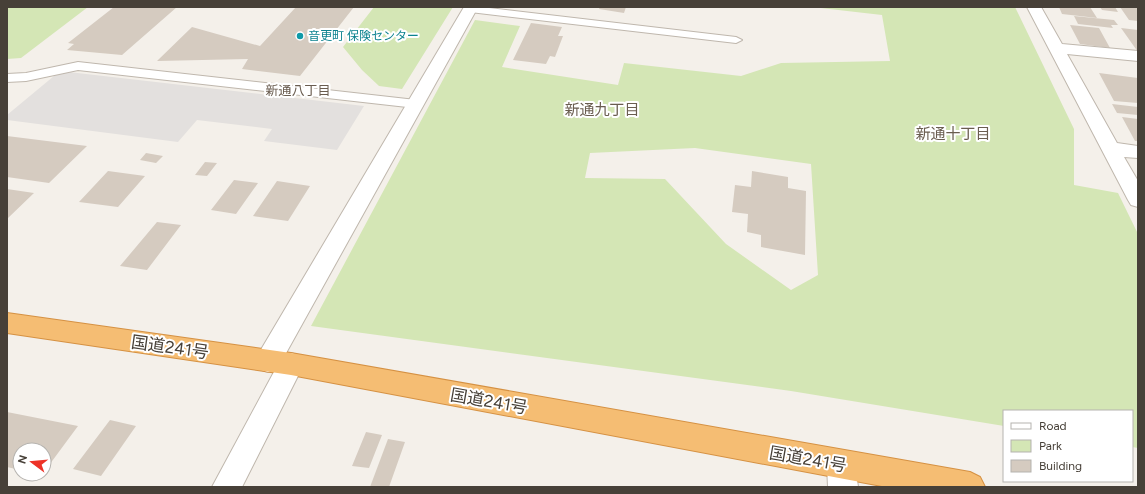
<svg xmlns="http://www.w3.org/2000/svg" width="1145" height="494" font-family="Figtree,'Noto Sans JP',sans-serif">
  <rect width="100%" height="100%" fill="#f4f0ea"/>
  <!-- green -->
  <path fill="#d4e6b5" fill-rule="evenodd" d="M7,7H88L21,58L7,59Z
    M374,7H453L402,89L379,86L362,70L343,47Z
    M812,7H1015L1074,129V185L1118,193L1138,234V448L1132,447V411H1004V426L791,391L311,326L475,20L520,26L502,67L618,85L624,63L741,76L781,63L890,61L882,15ZM695,148L811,164L818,275L791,290L726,244L665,179L585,178L590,153Z"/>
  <!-- parking -->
  <path fill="#e3e0de" d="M60,71L364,106L337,150L264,141L272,129L197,120L178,142L7,120V115Z"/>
  <!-- building -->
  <path fill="#d5cbc0" d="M114,7H177L122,55L67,50L74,44L68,43Z
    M296,7H354L300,76L242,69L248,59L157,61L192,27L260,46Z
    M600,7H626L624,13L599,9Z
    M1059,7H1090L1097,18L1062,14Z
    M1100,7H1115L1118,12L1102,10Z
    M1120,7H1138V21L1129,20Z
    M1074,16L1114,20L1118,25H1111L1113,28L1078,24Z
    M531,23L562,27L558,36H563L555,57L550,56L546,64L513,60Z
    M1070,25L1099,28L1110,48L1080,44Z
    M1121,28L1138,30V52Z
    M1099,73L1138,78V103L1114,101Z
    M1112,104L1138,107V115L1117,113Z
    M1122,117L1138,119V141H1135Z
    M7,136L87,146L49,183L7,177Z
    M146,153L163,156L156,163L140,160Z
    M205,162L217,163L207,176L195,175Z
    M108,171L145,176L118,207L79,202Z
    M752,171L788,177V188L806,191L805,255L761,247V235L747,232L748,214L732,212L735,185L751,187Z
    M234,180L258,183L236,214L211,210Z
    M277,181L310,186L288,221L253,216Z
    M7,189L34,193L7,219Z
    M157,222L181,225L147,270L120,266Z
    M7,412L78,426L44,472V450H20V470L7,467Z
    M110,420L136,426L101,476L73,469Z
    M366,432L382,435L369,468L352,466Z
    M388,439L405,442L389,487H370Z"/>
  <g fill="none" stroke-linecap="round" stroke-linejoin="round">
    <!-- lane casing -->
    <g stroke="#bfb7ad" stroke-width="2">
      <path id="lane" d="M466,7H481L736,37L742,40L736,43L470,12L466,11L465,9Z
        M78,62L416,100L421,101L422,104L421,107L416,108L78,70L26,81L7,82V74L26,73Z"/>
    </g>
    <!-- street casing -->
    <g stroke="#bfb7ad" stroke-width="2">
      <path id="street" d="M464,7H478L285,355L291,353L300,356L304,364L242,487H212L275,370L268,372L259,369L255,361L259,353Z
        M1027,7H1041L1062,44L1138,51V61L1067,54L1117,143L1138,146V158L1124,157L1138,181V207L1131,205L1128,200Z
        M841,451L851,455L855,465L858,487H828L827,465L831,455Z"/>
    </g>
    <!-- highway casing -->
    <g stroke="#d59143" stroke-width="2">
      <path id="highway" d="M7,313L291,353L970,472L980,477L985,487H887L291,375L7,333Z"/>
    </g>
    <!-- lane -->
    <use href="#lane" fill="#fff" fill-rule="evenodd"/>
    <!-- street -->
    <use href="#street" fill="#fff" fill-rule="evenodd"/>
    <!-- highway -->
    <use href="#highway" fill="#f5bd73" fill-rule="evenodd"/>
  </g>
  <!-- markers -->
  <circle fill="#0f9aa8" stroke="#fff" stroke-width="1.5" cx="300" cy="36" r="4"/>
  <g text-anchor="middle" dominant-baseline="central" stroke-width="4" stroke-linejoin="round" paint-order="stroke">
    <!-- far-culture labels -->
    <g font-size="12" fill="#0d838f" stroke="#fff" text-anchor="start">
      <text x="308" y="36">音更町 保険センター</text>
    </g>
    <!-- far-neighbourhood labels -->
    <g font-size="13" fill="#6a5d50" stroke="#fff">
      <text x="298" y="90">新通八丁目</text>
    </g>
    <!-- neighbourhood labels -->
    <g font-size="15" fill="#6a5d50" stroke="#fff">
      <text x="602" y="110">新通九丁目</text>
      <text x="953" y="134">新通十丁目</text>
    </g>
    <!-- near-street labels -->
    <g font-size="17" fill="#474038" stroke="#fff">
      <text transform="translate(170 347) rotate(8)">国道241号</text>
      <text transform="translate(489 401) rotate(10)">国道241号</text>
      <text transform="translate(808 459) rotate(10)">国道241号</text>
    </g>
  </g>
  <!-- border -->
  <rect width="1145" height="494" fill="none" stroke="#474038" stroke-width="16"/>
  <!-- legend -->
  <rect x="1003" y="410" width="130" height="72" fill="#ffffff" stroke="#b5b3af"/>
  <rect x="1011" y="423" width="20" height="6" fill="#ffffff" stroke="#b5b3af"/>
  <text x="1039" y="430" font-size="12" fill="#474038">Road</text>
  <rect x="1011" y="440" width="20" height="12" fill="#d4e6b5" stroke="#b5b3af"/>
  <text x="1039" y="450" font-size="12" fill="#474038">Park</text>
  <rect x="1011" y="460" width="20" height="12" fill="#d5cbc0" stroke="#b5b3af"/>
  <text x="1039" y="470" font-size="12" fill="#474038">Building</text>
  <!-- north arrow -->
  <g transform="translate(32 462) rotate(286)"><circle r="19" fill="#ffffff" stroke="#b5b3af"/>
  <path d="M0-3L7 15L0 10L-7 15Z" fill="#ed3227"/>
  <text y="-6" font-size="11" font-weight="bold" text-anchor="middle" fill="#474038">N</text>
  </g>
</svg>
